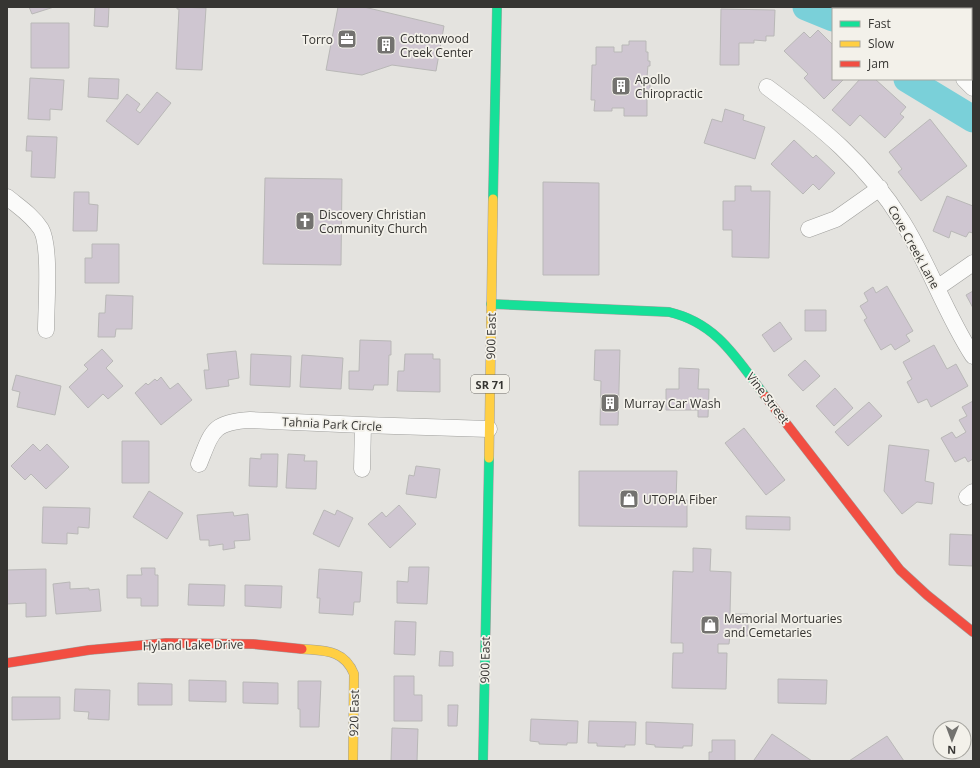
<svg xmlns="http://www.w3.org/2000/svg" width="980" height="768" font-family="'Open Sans',sans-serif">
  <rect width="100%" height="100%" fill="#e4e3df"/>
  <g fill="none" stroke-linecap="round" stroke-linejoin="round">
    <!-- river -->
    <path stroke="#7ad0d9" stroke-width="27" d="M806,7L833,18
      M907,79L973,119"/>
  </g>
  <!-- building -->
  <path fill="#cfc6d1" stroke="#b9b8b7" d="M29,7H54L32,14Z
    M95,7H109L108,27L94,26Z
    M177,7L206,8L202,70L176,69L179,9H177Z
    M338,7H364L444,26L436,71L392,65L362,75L326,70Z
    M721,9L775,10L774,36H766V41L754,40V43H739V65H720Z
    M971,15L973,17V43L971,46Z
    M31,23H69V68H31Z
    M818,30L833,45V79H844L824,99L804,78L808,74L784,51L804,32L810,38Z
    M629,41H646V52H648V61H650V66H648L647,77H650V95H647V116H624V108H612V111H594L595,100H591L592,65H596V47H614V52H622V45H629Z
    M30,78L64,80L62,110L50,109V120L28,119Z
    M89,78L119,79L118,99L88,97Z
    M860,79H875L906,107L900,114L904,117L885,138L860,115L850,126L832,110Z
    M157,92L171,103L138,145L106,121L127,94L140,104L136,110L140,113Z
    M725,109L744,115L743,120L765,127L755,159L704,143L712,119L722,122Z
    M930,119L967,166L921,201L898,172L902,169L889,152Z
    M27,136L57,137L55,178L31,177L32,151H26Z
    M794,140L813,158L816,155L835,173L819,190L813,184L803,194L771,164Z
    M265,178L342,179L341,265L263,264Z
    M543,182L599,183V275H543Z
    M735,186H751V191H770L769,258L732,257V230H723V201H735Z
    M74,192H89V204L98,205L97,231H73Z
    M947,196L973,206V233L969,232L966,237L951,231L949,238L933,231Z
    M92,244H119V283H85V258H92Z
    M887,286L913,331L906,335L910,341L895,350L891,344L881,350L864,320L867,318L860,306L868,301L864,293L873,287L876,293Z
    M973,291V308L966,295Z
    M106,295L133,296L132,329H116L115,337H98L99,313H105Z
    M805,310H826V331H805Z
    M780,322L792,339L774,352L762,335Z
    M360,340L391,341V355H389L388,385H374L373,390L349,389V371H359Z
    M934,345L947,369L956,364L968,386L931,407L927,399L918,403L907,382L912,379L903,362Z
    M102,349L113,361L106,368L123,386L108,399L103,394L88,408L69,387L88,369L84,365Z
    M595,350H620L618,425H600L601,381L594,380Z
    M236,351L239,378L228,380L229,386L206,389L204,370H209L207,354Z
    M251,354L291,356L290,387L250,385Z
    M405,354H433V359H440V392L397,391L398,371H404Z
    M302,355L343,358L341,389L300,387Z
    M805,360L820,376L803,391L788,375Z
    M679,368L699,369L698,389H709L708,417H698V410H666V389H679Z
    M16,375L61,386L55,415L17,407L20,392L12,390Z
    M161,377L170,389L178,383L192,400L161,425L135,393L146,383L148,385L155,379L157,381Z
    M835,388L853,408L834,426L816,406Z
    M973,401V459L968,462L965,457L955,462L941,438L952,432L956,438L966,432L959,420L967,416L962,407Z
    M869,402L882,416L848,446L835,432Z
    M744,428L785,480L766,495L725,443Z
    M122,441H149V483H122Z
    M33,444L40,451L47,444L69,467L46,489L31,474L25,480L11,466Z
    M889,445L929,450L925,481L934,483L932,504L917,502L902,514L884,491Z
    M261,454H278L277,487L249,486L250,458L261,459Z
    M288,454L305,455L304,461H317L316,489L286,488Z
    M416,466L440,469L436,498L406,494L409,475L414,476Z
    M579,471H677L676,499L687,500V527L579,526Z
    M149,491L183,513L167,539L133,517Z
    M399,505L416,524L390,548L368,524L382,512L386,517Z
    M43,507L90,508L89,528L78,527V534L67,533V544L42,543Z
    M324,510L335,515L337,510L353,518L339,547L313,534Z
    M233,512L234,516L248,514L250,540L234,541L235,548L223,550V544L209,546V540H200L197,515Z
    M746,516L790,517V530L746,529Z
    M950,534L973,535V566L949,565Z
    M693,548L711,549L710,571L731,572L730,614H748V636L730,635L729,644H718V653H727L726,689L672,688L673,653H683V643H671L673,571L693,572Z
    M409,567H429L427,604L397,603V581L408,582Z
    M141,568H155V575H158V606H141V598H127V575H142Z
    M46,569V616L26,617V603L7,604V570Z
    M319,569L362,572L360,602H354L353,615L319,613L320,598H317Z
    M70,582V589L89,588V590L99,589L101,611L56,614L53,584Z
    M189,584L225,585L224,606L188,605Z
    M245,585L282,586L281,608L245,606Z
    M395,621L416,622L415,655L394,654Z
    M440,651L453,652V666H439Z
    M394,676H414V695H422V721H394Z
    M778,679L827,680L826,704L778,703Z
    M189,680L226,681V702L189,701Z
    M298,681H321L319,727H300V709H298Z
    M243,682L278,683V704L243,703Z
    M138,683L172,684V705H138Z
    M75,689L110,690L109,720L88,719L89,712L74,711Z
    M12,697H60V719L12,720Z
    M448,705H458L457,726H448Z
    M531,719L578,721L577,743H567V745L539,744V742L530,741Z
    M589,721L636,722L635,745H625V747L597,746V743H588Z
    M646,722L693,724L692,746H683V748L655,747V745L646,744Z
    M392,728L418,729L417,761H391Z
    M772,734L812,761H756L754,760Z
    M887,736L904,761H849Z
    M712,740H735V761H709V752H712Z"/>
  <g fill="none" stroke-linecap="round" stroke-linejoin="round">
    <!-- street casing -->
    <g stroke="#9f9f9c" stroke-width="17">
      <path id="street" d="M862,7L864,9
        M964,79L973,88
        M767,87C821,127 866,163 902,221C929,264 945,313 973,356
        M7,197C19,207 32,215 41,229C51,246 46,307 46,330
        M809,229L836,219L880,188
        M937,288L973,263
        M199,464C212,432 212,422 250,420L363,425L489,429
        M362,469L363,425
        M967,497L973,492"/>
    </g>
    <!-- fast casing -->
    <g stroke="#9f9f9c" stroke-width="10">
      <path id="fast" d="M493,199L497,7
        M491,304L669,312C717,323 737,359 765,396
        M483,761L489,458"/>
    </g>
    <!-- slow casing -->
    <g stroke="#9f9f9c" stroke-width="10">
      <path id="slow" d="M489,458L493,199
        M302,649C324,651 344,649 354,674L353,761"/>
    </g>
    <!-- jam casing -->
    <g stroke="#9f9f9c" stroke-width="10">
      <path id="jam" d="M765,396L900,570L927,595L973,632
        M7,663L89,650L166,643L253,644L302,649"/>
    </g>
    <!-- street -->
    <use href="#street" stroke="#fbfbfa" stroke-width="16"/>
    <!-- fast -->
    <use href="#fast" stroke="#16e098" stroke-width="9"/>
    <!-- slow -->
    <use href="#slow" stroke="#ffcf43" stroke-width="9"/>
    <!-- jam -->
    <use href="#jam" stroke="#f24e42" stroke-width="9"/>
  </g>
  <!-- icons -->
  <defs>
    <g id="office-square" transform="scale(1)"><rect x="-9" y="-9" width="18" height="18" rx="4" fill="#73726f" stroke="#f3f1ea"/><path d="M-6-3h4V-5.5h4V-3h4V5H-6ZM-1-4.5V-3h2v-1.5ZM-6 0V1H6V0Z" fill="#fff"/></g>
    <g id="building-square" transform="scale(1)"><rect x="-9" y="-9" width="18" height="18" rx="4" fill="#73726f" stroke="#f3f1ea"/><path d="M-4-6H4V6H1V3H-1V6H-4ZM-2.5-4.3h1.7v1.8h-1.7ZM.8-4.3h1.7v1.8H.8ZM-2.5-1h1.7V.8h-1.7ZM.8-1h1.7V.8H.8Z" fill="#fff"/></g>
    <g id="church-square" transform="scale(1)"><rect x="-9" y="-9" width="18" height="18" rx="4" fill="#73726f" stroke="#f3f1ea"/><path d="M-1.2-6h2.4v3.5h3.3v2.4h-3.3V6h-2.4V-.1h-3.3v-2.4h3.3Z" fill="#fff"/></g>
    <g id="shop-square" transform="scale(1)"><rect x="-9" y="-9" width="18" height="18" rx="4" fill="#73726f" stroke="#f3f1ea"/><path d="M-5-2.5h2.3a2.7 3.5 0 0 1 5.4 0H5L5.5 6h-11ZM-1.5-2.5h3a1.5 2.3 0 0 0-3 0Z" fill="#fff"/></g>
  </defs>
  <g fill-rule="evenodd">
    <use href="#office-square" x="347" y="39"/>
    <use href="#building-square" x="386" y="45"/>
    <use href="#building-square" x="621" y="86"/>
    <use href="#church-square" x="305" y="221"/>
    <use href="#building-square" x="610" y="403"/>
    <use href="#shop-square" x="629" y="499"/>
    <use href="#shop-square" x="710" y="625"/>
  </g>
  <g text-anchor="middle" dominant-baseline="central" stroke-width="3.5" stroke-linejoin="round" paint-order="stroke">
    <!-- shield labels -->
    <rect fill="#f3f1ea" stroke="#6f6d69" stroke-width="1" x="471" y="375" width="38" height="18" rx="3"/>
    <g font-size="11" font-weight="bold" fill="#363532">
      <text x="490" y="384">SR 71</text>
    </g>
    <!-- poi labels -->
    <g font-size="12" fill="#363532" stroke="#f3f1ea" text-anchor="start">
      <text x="400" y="38">Cottonwood<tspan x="400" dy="14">Creek Center</tspan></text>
      <text x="333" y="39" text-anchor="end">Torro</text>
      <text x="635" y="79">Apollo<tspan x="635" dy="14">Chiropractic</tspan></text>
      <text x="319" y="214">Discovery Christian<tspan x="319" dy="14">Community Church</tspan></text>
      <text x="624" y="403">Murray Car Wash</text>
      <text x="643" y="499">UTOPIA Fiber</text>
      <text x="724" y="618">Memorial Mortuaries<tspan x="724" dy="14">and Cemetaries</tspan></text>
    </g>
    <!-- street labels -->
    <g font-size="12" fill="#363532" stroke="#f3f1ea">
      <text transform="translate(914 247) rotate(61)">Cove Creek Lane</text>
      <text transform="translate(491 336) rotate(-89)">900 East</text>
      <text transform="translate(768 398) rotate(52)">Vine Street</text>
      <text transform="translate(332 424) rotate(3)">Tahnia Park Circle</text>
      <text transform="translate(193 645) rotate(-1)">Hyland Lake Drive</text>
      <text transform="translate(485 660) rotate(-89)">900 East</text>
      <text transform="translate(354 713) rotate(-89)">920 East</text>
    </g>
  </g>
  <!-- border -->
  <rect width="980" height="768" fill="none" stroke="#363532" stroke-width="16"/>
  <!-- legend -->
  <rect x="832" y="8" width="140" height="72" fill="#f3f1ea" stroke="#a7a6a0"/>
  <rect x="840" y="21" width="20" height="6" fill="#16e098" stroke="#a7a6a0"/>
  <text x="868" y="28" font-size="12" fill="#363532">Fast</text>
  <rect x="840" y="41" width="20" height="6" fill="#ffcf43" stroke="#a7a6a0"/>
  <text x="868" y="48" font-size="12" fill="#363532">Slow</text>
  <rect x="840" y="61" width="20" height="6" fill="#f24e42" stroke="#a7a6a0"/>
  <text x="868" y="68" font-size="12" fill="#363532">Jam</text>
  <!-- north arrow -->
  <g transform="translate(952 740) rotate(181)"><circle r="19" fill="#f3f1ea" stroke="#a7a6a0"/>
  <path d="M0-3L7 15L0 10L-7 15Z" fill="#73726f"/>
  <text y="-6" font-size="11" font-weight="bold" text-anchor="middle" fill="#363532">N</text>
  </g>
</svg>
